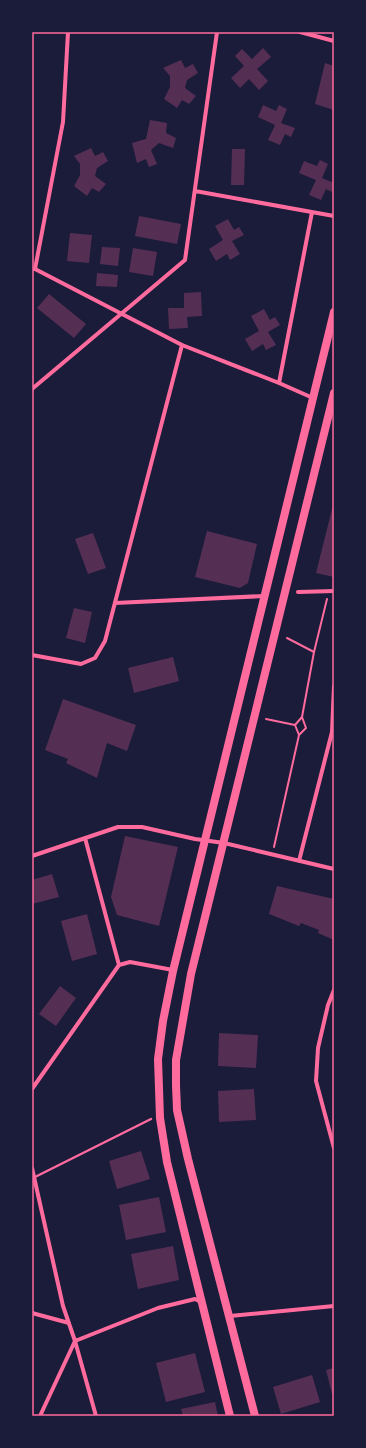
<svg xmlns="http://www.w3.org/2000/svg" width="366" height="1448" font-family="'Nunito Sans',sans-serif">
  <rect width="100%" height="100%" fill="#1b1b3a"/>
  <!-- building -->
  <path fill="#542f53" d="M263,48L271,57L257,69L268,81L259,90L249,79L240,88L231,78L244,66L235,56L242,49L252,59Z
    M181,60L185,68L193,64L198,73L187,80L185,88L196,96L189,104L182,100L177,108L164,99L170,87V76L163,68Z
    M325,63L334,66V110L315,104Z
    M263,105L276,111L279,105L287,109L281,123L295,128L291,137L285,134L280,145L268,140L275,125L258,117Z
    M150,120L167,123L166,133L176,138L173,148L159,143L151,150L157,164L149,167L146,159L137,163L132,143L146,139Z
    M91,148L95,156L103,152L108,161L97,168L95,176L106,184L99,192L92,188L87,196L74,186L80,175V164L74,156Z
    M232,149H245L244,185H231Z
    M320,160L328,164L322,178L334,183L332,192L326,189L321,200L309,195L316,180L299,173L304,161L317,166Z
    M139,216L181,224L177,244L135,236Z
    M228,219L234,230L239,227L244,235L232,241L240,254L230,260L227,254L216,261L209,249L223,240L215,226Z
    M70,233L92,235L89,263L67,261Z
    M102,247L120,248L118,266L100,264Z
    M133,248L157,252L153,276L129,272Z
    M97,273L118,275L117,287L96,286Z
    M201,292L202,316L187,317L188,328L169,329L168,308H184V293Z
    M49,294L86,324L74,338L37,308Z
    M264,309L270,320L275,317L280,325L268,332L276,345L266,350L263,344L252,351L245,339L259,331L251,316Z
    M333,505H334V577L316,573Z
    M207,531L257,544L248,583L240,588L195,577Z
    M93,533L106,568L88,574L75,539Z
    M74,608L92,612L85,643L66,638Z
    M173,657L179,681L134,693L128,668Z
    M63,699L136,725L127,751L107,743L97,778L66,763L68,759L45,750Z
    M125,836L178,847L159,926L117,915L111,897Z
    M52,874L59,897L32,904V880Z
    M277,886L334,899V940L318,933L319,930L301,923L299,926L269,914Z
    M87,914L97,954L72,961L61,921Z
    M60,986L76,998L56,1026L39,1014Z
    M219,1033L258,1035L256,1068L218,1066Z
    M254,1089L256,1120L219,1122L218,1091Z
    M141,1151L150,1179L117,1189L109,1161Z
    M159,1197L166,1232L126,1240L119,1205Z
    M173,1246L179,1280L138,1289L131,1254Z
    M195,1353L205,1392L166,1402L156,1363Z
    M334,1368V1393L332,1394L326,1370Z
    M312,1375L320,1402L281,1414L273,1387Z
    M215,1402L218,1416H183L181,1409Z"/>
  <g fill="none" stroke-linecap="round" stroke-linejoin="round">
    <!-- path -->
    <path stroke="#ff6b9d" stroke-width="2" d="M314,652L327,599
      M266,719L295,725
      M299,735L295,725L302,717
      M274,847L299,735L306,728L302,717L314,652L287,638"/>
    <!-- service -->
    <path stroke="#ff6b9d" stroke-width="2.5" d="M35,1177L151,1119"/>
    <!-- minor -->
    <path stroke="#ff6b9d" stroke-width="4" d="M300,32L334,41
      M195,191L334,216
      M32,269H35L182,345L279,383L313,398
      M35,269L63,122L68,32
      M279,383L312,212
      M32,389L185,260L217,32
      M298,592L334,591
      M115,603L264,596
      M32,655L81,664L95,658L105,641L182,345
      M85,838L119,965
      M32,856L118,827H142L195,839L224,843L334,869
      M299,861L332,732L334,686
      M334,990L328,1005L318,1048L316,1081L334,1148
      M32,1089L119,965L130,962L173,970
      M32,1168L63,1306L75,1341L96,1416
      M32,1313L69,1323
      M230,1316L334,1306
      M40,1416L75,1341L158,1308L195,1299L201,1302"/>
    <!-- primary -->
    <path stroke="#ff6b9d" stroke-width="8" d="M230,1416L167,1162L160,1118L158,1059L163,1021L173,971L334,312
      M255,1416L188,1159L177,1110L176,1085V1060L191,974L334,393"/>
  </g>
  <!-- border -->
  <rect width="366" height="1448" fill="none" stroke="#1b1b3a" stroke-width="66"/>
  <rect x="33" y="33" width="300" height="1382" fill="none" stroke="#ff6b9d" stroke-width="1.5"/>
</svg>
